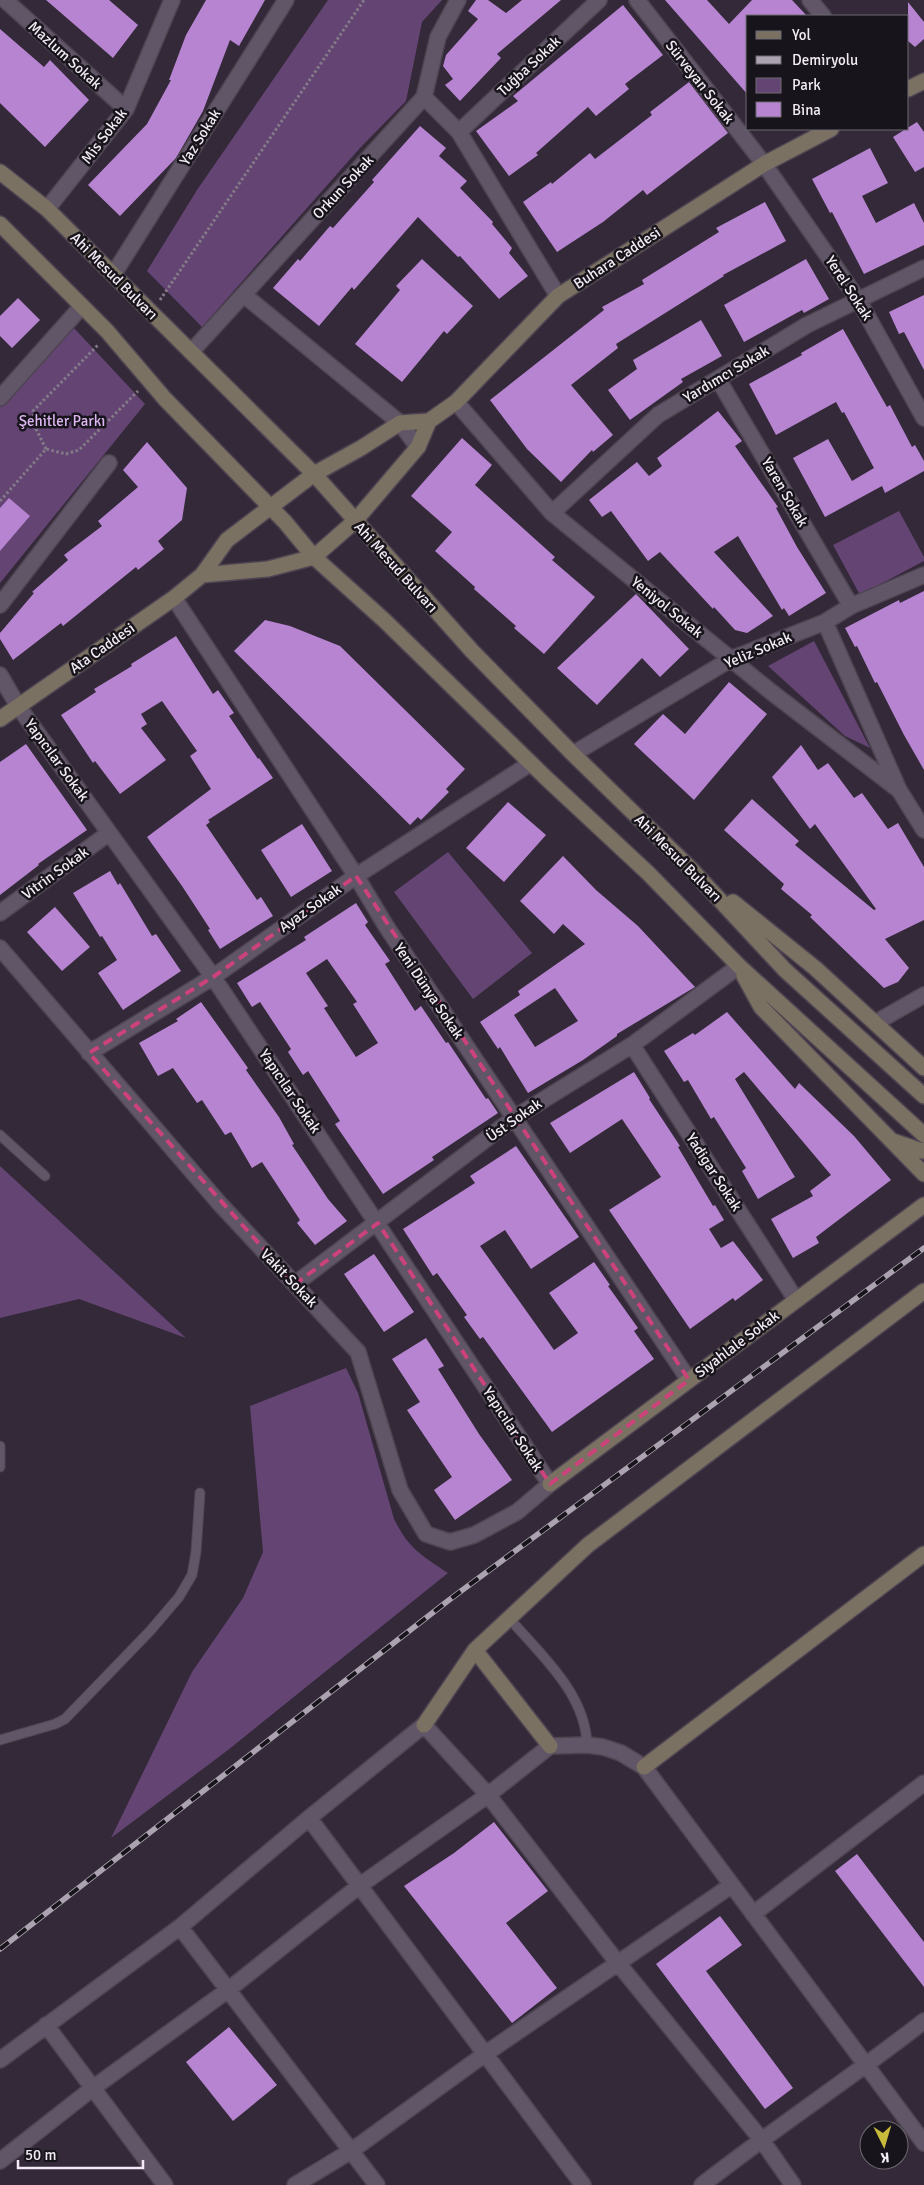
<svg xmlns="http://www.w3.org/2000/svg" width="924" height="2185" font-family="Signika,sans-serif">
  <rect width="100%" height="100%" fill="#332938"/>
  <!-- green -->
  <path fill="#644473" d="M328,0H442L422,22L406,101L360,148L202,327L147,271L197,190Z
    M74,328L145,404L0,583V407Z
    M899,511L924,557V561L860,595L833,545Z
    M814,641L870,748L845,736L768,666Z
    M448,852L532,953L473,999L394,892Z
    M0,1166L186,1338L79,1299L0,1318Z
    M346,1368L358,1393L394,1519C409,1549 421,1555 448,1573L228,1750L111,1838L192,1672L243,1598L263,1552L250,1406Z"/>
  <!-- building -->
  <path fill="#b684d0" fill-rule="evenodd" d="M46,0H109L138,25L113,58Z
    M206,0H265L239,46L230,40L203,111L176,158L120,216L88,185L147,124L171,80H169L186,35Z
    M476,0H488L506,13L522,0H561L497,54L501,58L460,101L445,85L453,79L443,66L446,55L478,19L468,11Z
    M665,0H707L729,24L752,0H792L807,16H748V95Z
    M908,2L924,22V39L915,47L908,41Z
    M623,5L663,55L625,84L629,89L596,116L588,107L536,153L538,155L509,176L476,131L518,101L513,96Z
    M0,29L44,67L50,60L89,100L45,147L0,103Z
    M689,82L728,133L647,195L643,190L603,222L557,252L523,202L551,182L552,184L590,153L595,159L652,115L650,112Z
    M917,122L924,132V167L915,172L893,137Z
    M420,126L446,148L439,156L467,181L460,188L493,222L492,224L512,248L509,253L528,276L499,299L460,256L458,257L418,217L354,290L352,287L319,326L273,288L298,259L300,261L330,226L333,228L374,182L372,180Z
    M870,148L888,183L862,196L876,223L914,203L924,223V245L864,274L832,212L830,213L812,179Z
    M765,202L786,241L723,275L724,276L616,344L618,348L571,385L613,435L593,452L592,450L561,482L527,449L490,400L604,310L602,307L644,284L642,280L719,232L716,228Z
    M422,259L473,306L447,334L444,331L402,382L355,344L400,290L396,286Z
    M806,259L829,299L804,313L802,310L744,342L724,305Z
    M924,295V370L904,332L899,334L889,312Z
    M18,298L40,320L12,348L0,336V316Z
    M701,320L722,356L681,379L683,382L630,420L608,390L637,369L633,360Z
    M843,329L887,407L890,405L912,447L915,445L924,461V471L885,493L882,486L825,517L793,458L828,439L852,481L874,468L844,412L842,413L836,402L776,435L749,384L802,355L801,353Z
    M718,411L742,441L735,446L778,507L776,508L797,547L826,593L789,616L784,608L782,610L738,536L714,552L773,616L747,633L735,630L714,607L713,609L660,552L648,561L611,511L602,517L589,500L637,462L649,476L662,466L657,458Z
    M462,438L492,465L475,485L555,557L552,560L595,597L544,654L514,628L516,626L474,589L475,587L435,551L452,532L411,496Z
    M147,442L187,488L182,520L158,541L164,549L138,570L136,567L63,626L61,623L13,660L0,639V633L34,593L32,592L68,560L64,555L102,526L98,521L138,487L123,470Z
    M9,498L30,516L0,551V508Z
    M924,591V770L904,735L877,682L875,683L857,646L855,647L845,628L899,600L900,603Z
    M636,594L689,649L660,677L642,658L597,705L557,668Z
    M265,620L290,626L340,646L465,769L446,789L449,792L421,820L418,817L410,825L234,651Z
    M176,636L213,694L218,690L234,713L229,716L258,759L259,758L273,778L208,820L210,822L206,825L257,900L261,897L273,916L220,949L208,930L210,929L182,886L147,837L211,789L190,756L197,751L162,701L141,714L147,724L141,728L166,760L120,794L95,761L93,763L61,715L96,692L94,689L132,666L131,664Z
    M729,682L767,714L694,800L634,744L663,714L685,734Z
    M26,744L87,830L38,864L39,865L0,895V762Z
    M801,745L818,770L828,763L854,798L862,793L888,829L898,823L924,867V920L885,939L909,968L898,982L884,988L810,917L812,915L781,889L784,884L724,830L752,799L799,841L795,845L874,910L876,909L815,824L810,829L772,777Z
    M508,802L546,835L504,882L466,848Z
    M302,824L332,871L291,897L261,850Z
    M563,856L596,890L638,926L695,987L617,1034V1036L583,1060L528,1093L500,1047L498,1049L480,1022L520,995L518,991L585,944L563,924L554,934L520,901ZM555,988L578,1021L535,1047L514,1015Z
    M110,871L118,885L120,883L152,936L156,934L181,971L123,1010L98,973L117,960L102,936L100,937L73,893Z
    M356,903L368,922L365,925L390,961L385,964L415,1011L421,1006L446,1043L448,1042L486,1099L488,1098L498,1113L432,1157L434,1160L383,1194L335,1124L340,1121L308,1071L303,1075L288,1052L291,1049L260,1002L252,1007L237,983L306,940L304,937ZM327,959L357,1002L353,1004L378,1043L356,1057L324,1008L328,1006L306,973Z
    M55,907L90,947L62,971L27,932Z
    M201,1002L248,1068L246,1070L279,1117L294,1144L292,1145L328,1199L347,1221L315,1245L297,1223L300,1220L262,1162L252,1168L231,1132L225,1135L202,1100L197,1103L173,1068L158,1076L139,1043L178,1021L176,1019Z
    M727,1012L795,1089L799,1083L854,1136L891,1180L816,1237L819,1243L793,1258L771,1219L813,1196L810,1191L831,1175L744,1072L735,1079L795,1177L758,1199L742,1171L746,1168L714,1117L711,1119L688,1080L684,1082L664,1051L693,1033L695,1035Z
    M634,1072L650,1098L649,1099L680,1146L678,1147L713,1206L715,1205L724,1220L709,1229L721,1248L733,1241L763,1280L735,1301L733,1298L690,1329L609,1210L661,1177L622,1119L570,1153L550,1123Z
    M516,1146L579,1237L531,1269L505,1230L480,1246L554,1350L578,1333L549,1293L594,1262L610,1285L608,1286L638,1328L634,1331L654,1359L552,1432L483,1337L480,1339L464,1317L467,1315L437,1273L433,1276L403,1229L475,1183L470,1176Z
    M374,1254L414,1312L384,1332L344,1274Z
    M426,1338L444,1366L438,1369L479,1434L512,1480L455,1520L434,1490L452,1477L407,1410L420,1402L392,1359Z
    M494,1822L548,1891L506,1923L557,1988L512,2023L404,1886L454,1853Z
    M857,1854L924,1942V1987L835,1871Z
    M720,1916L742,1945L706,1971L793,2088L765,2109L656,1964Z
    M229,2027L277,2085L233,2121L186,2062Z"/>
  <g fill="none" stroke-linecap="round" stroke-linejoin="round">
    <!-- lane casing -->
    <g stroke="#4f4552" stroke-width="11">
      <path id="lane" d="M0,1135L45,1176
        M0,1446V1467
        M509,1618C541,1655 586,1694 587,1745
        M0,1740L55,1724L65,1719L150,1631L179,1597L192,1575L196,1552L200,1493"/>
    </g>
    <!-- street casing -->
    <g stroke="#4f4552" stroke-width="18">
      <path id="street" d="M5,0L126,109
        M637,0L764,164L859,301L924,418
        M810,0L823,16
        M424,97L459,132L558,296
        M459,132L599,0
        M47,209L126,109L172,0
        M113,275L286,0
        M244,295L400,423L418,447
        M191,352L424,97L438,37L458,0
        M718,379L851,606
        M0,398L82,306
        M456,402L552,513L770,691L899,790
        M552,513L658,415L807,325L924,268
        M174,598L356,876L386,926L689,1380
        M0,605L109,463
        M825,622L899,790L924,830
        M0,675L18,706L213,977L550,1484L517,1512L474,1535L450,1542L426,1534L400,1490L358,1352L220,1204L0,948
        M573,754L731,659L825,622L851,606L924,575
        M0,913L109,833
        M875,1023L924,995
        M632,1045L796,1300
        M89,1053L213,977L356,876L531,763
        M295,1284L514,1118L632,1045L739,966
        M309,1818L583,2185
        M753,1914L924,1783
        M180,1927L377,2185
        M46,2025L165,2185
        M0,2060L180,1927L309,1818L424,1725L488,1795L617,1962L761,2139L793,2185
        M0,2161L93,2088L228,1990L359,1886L488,1795L550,1746L587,1745L603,1747L621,1753L644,1767L924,2143
        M295,2185L351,2151L485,2054L732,1885
        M702,2185C775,2128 851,2078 924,2021"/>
    </g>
    <!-- secondary casing -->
    <g stroke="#4f4552" stroke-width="18">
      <path id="secondary" d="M908,89L924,81
        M0,172L47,209L314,474L472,651L573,754L691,869L785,970L924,1096
        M0,224L107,331L165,399L285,522L314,557L385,621L545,777L648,873L739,966L924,1135
        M429,421L456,402L558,296L764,164L831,129
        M202,575L268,569L314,557L355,521L418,447L429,421
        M0,719L174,598L202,575L227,540L314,474L361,448L400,423L429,421
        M733,902L815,968L924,1068
        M744,976L761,1007L924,1174
        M893,1141L922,1151L924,1150
        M550,1484L924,1205
        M475,1650L550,1746
        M424,1725L475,1650L588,1545L924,1291
        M644,1767L924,1554"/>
    </g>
    <!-- path -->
    <path stroke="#847b88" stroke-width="3" stroke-dasharray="2.5 2.5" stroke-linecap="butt" d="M160,300L364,0
      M46,449L36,429L33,411L99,344
      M0,501L46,449L66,454L79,450L138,391"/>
    <!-- lane -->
    <use href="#lane" stroke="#615667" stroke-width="9"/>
    <!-- street -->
    <use href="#street" stroke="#615667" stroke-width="15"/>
    <!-- secondary -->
    <use href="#secondary" stroke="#7b7162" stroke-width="15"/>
    <!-- rail casing -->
    <g stroke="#aba3af" stroke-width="5.5">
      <path id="rail" d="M0,1949L449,1600L924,1248"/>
    </g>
    <!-- rail -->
    <use href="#rail" stroke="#18141b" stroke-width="4" stroke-dasharray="11" stroke-linecap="butt"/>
  </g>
  <!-- marked area -->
  <path fill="none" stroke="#cc427a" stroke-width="4" stroke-dasharray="10 6" stroke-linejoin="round" d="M356,876L689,1380L550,1484L378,1223L295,1284L89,1053L213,977Z"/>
  <g text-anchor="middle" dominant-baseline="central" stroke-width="5" stroke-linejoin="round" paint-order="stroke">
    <!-- street labels -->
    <g font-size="15" fill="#f2ebf5" stroke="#18141b">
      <text transform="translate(65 55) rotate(42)">Mazlum Sokak</text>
      <text transform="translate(529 66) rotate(-43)">Tuğba Sokak</text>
      <text transform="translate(700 82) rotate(52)">Sürveyan Sokak</text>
      <text transform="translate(104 136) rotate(-53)">Mis Sokak</text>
      <text transform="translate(200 137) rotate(-58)">Yaz Sokak</text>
      <text transform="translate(343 187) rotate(-47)">Orkun Sokak</text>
      <text transform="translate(617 258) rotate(-33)">Buhara Caddesi</text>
      <text transform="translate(114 276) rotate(45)">Ahi Mesud Bulvarı</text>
      <text transform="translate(849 288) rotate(57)">Yerel Sokak</text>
      <text transform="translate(726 374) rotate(-31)">Yardımcı Sokak</text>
      <text transform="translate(785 492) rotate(60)">Yaren Sokak</text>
      <text transform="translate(396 567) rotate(48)">Ahi Mesud Bulvarı</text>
      <text transform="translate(667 607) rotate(39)">Yeniyol Sokak</text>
      <text transform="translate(102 648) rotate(-35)">Ata Caddesi</text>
      <text transform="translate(758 650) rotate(-23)">Yeliz Sokak</text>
      <text transform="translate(57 760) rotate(54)">Yapıcılar Sokak</text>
      <text transform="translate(678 858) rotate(45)">Ahi Mesud Bulvarı</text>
      <text transform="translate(55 873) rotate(-36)">Vitrin Sokak</text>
      <text transform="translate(310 908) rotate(-35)">Ayaz Sokak</text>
      <text transform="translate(429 991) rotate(56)">Yeni Dünya Sokak</text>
      <text transform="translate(290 1091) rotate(56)">Yapıcılar Sokak</text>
      <text transform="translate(514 1120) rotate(-35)">Üst Sokak</text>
      <text transform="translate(714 1172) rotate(57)">Yadigar Sokak</text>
      <text transform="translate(289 1278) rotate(46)">Vakit Sokak</text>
      <text transform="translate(737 1344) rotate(-37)">Siyahlale Sokak</text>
      <text transform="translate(513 1429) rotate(57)">Yapıcılar Sokak</text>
    </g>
    <!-- park labels -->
    <g font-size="15" fill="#deb7f2" stroke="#18141b">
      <text x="62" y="421">Şehitler Parkı</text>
    </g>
  </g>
  <!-- legend -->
  <rect x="746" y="15" width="162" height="115" fill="#18141b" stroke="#6f6a72"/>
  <rect x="756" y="31" width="25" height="8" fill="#7b7162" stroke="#6f6a72"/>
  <text x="792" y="40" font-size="15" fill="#f2ebf5">Yol</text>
  <rect x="756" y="56" width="25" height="8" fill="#aba3af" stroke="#6f6a72"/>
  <text x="792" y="65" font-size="15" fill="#f2ebf5">Demiryolu</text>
  <rect x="756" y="78" width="25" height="15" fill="#644473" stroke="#6f6a72"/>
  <text x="792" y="90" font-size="15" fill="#f2ebf5">Park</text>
  <rect x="756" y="102" width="25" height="15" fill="#b684d0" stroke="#6f6a72"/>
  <text x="792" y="115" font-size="15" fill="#f2ebf5">Bina</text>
  <!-- north arrow -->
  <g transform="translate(884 2145) rotate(175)"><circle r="24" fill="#18141b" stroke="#6f6a72"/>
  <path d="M0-4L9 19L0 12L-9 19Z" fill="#c8bb3b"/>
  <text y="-8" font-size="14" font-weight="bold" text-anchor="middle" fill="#f2ebf5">K</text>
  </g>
  <!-- scale -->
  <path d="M18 2160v8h125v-8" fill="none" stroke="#f2ebf5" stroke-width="2.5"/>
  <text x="25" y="2160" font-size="15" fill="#f2ebf5" stroke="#18141b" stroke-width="4" paint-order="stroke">50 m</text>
</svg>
